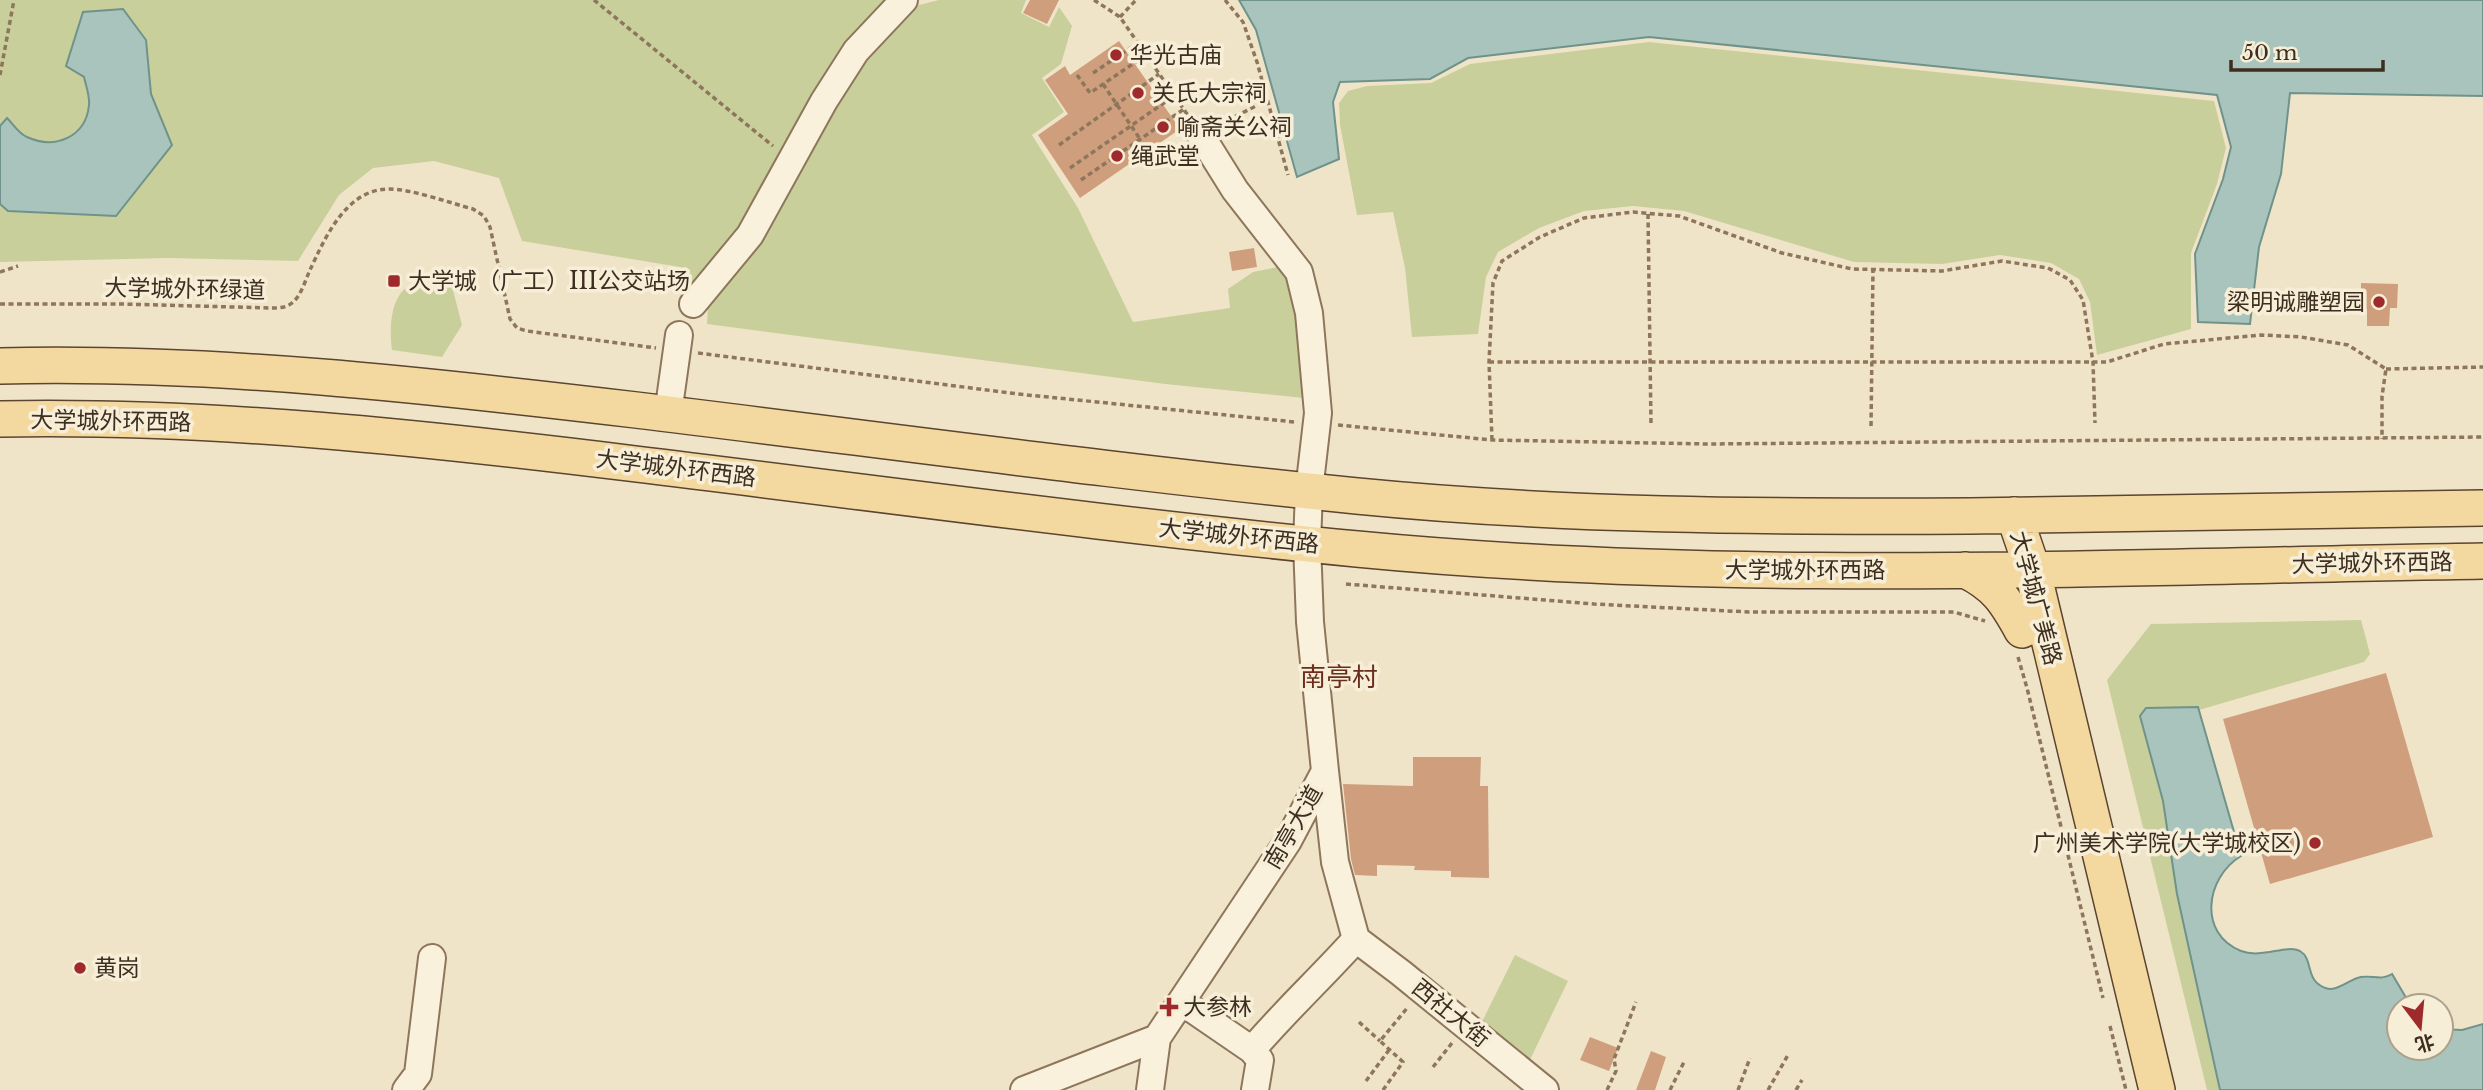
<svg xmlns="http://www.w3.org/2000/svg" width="2483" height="1090" font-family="'Libre Baskerville','Noto Sans SC',serif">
  <rect width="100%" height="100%" fill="#f0e4c8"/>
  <!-- green -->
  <path fill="#c9cf9b" d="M0,0H888L744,228L692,287L680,267L522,241L499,178L434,161L373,168L339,195L298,261L168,258L0,262Z
    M939,0H1026L1021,13L1049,27L1059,7L1072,26L1061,64L1042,78L1064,112L1032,135L1078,208L1133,322L1230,308L1228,289L1253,272L1283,266L1300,309L1304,398L1165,384L707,324L708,306L861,58L915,6Z
    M1649,42L2214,101L2226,148L2217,184L2191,253V329L2097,355L2090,302L2079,279L2051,263L2000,255L1942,264L1854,262L1684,211L1633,206L1584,211L1539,228L1498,252L1486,277L1478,334L1412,337L1405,268L1393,212L1357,215L1340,125L1339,103L1348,91L1367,86L1431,83L1470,64Z
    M414,284L452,286L462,325L442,357L392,350C389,329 390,291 414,284Z
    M2361,620L2370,654L2364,662L2199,710L2197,707L2147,708L2140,716L2163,801L2177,894L2220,1090H2207L2107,680L2151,624Z
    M1515,955L1568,981L1526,1068L1472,1042Z"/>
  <!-- water -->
  <path fill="#a9c4bc" stroke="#6f938a" stroke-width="2" d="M1239,0H2483V96L2290,93L2281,174L2259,247L2250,324L2198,322L2195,254L2223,179L2231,147L2217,95L1649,37L1468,58L1430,79L1340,82L1333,102L1339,159L1297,177L1256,30Z
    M123,9L146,40L151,94L172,145L116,216L8,211L0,204V126L7,118C13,124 19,134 27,137C55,150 86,137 89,105C90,96 86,86 84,77L66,66L83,12Z
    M2198,707L2241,856C2205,878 2198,934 2241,951C2262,959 2286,944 2300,951C2312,958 2307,975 2317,983C2334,998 2345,980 2361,977C2373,975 2381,981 2392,974L2411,1006H2399V1048H2441V1029L2462,1030L2483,1024V1090H2220L2177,894L2163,801L2140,716L2146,708Z"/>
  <!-- building -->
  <path fill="#cf9f7d" d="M1030,0H1059L1047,24L1023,13Z
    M1119,41L1180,129L1080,198L1038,135L1068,114L1045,80L1065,66L1070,75Z
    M1254,248L1257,267L1232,271L1229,252Z
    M2361,283L2398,284L2397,308H2390L2389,326H2367V309H2361Z
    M2386,673L2433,837L2270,884L2223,719Z
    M1413,757H1481L1480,786H1488L1489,878L1451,877V871L1414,870L1415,866L1377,865V876L1355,875L1351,859L1343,784L1413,786Z
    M1590,1037L1618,1048L1609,1071L1580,1060Z
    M1651,1051L1666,1057L1655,1090H1636Z"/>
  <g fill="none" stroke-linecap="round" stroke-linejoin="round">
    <!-- minor casing -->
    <g stroke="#8d765c" stroke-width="30">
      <path id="minor" d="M693,304L750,235L824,101L856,51L904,0
        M668,414L679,335
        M1325,771L1335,862L1356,939
        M1356,939L1401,973L1545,1090
        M1182,1002L1252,1050L1260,1060L1255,1090
        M1252,1050C1285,1011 1322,977 1356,939
        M406,1090L418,1074L432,958
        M1024,1090L1157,1038
        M1150,1090L1157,1038L1288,841L1325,771L1310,622L1307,544L1309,491L1318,413L1309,313L1299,272L1235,190L1200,134"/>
    </g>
    <!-- major casing -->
    <g stroke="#5b4430" stroke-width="38">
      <path id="major" d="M0,366C213,361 425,385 636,410C876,439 1116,472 1357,496C1561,516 1765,517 1970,516C2141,514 2312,511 2483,508
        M0,419C213,415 425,438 636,464C876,493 1116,526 1357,549C1731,585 2108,567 2483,561
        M2014,515L2032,568L2157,1090
        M1965,570C1996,585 2006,601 2022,630"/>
    </g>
    <!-- path -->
    <path stroke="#8d765c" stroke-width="3.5" stroke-dasharray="5 3.5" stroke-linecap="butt" d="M594,0L773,146
      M1094,0L1120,17L1189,117
      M1225,0L1243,22L1257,62L1288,175
      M1120,17L1136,0
      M1093,73L1138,43
      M0,75L14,0
      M1077,75L1090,93L1146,55
      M1103,84L1140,139
      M1220,124L1268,100
      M1059,145L1159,74
      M1070,168L1174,96
      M1081,180L1184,109
      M1648,214L1651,424
      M0,272L18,266
      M0,304H122L271,308C278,308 286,308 292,303C301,296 305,281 310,270C325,238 346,189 389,189C412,189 450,203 473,209L484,216L490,227L510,319L517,328L527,331L656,348
      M698,353L1018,394L1295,422
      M1489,362H2107L2164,344L2261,335L2301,337L2348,345L2386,369L2382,396V439
      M2386,369L2483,367
      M1338,425L1492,440L1708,444L2483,437
      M1871,426L1873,269
      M1492,440L1489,362L1493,283L1502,261L1540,237L1584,218L1633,212L1679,216L1782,253L1852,269L1942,271L2002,261L2048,268L2070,280L2083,300L2093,362L2095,423
      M1346,584L1594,604L1749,612H1954L1985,621
      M2018,657L2027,688L2103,998
      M1359,1022L1380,1041
      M2110,1026L2126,1090
      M1433,1067L1452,1043
      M1366,1081L1389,1050
      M1383,1090L1403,1062L1380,1041L1408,1007
      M1607,1090L1616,1071L1614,1059L1636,1002
      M1670,1090L1685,1060
      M1738,1090L1750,1058
      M1768,1090L1788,1055
      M1796,1090L1802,1080"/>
    <!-- minor -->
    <use href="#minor" stroke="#faf1dc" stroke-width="26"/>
    <!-- major -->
    <use href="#major" stroke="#f3d9a0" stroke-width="35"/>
  </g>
  <!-- markers -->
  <g fill="#9e2a2b" stroke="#f7eed8" stroke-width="2.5">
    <circle cx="1116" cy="55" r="7"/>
    <circle cx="1138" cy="93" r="7"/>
    <circle cx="1163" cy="127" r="7"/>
    <circle cx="1117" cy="156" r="7"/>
    <rect x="387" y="274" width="14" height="14" rx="3.5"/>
    <circle cx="2379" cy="302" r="7"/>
    <circle cx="2315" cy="843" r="7"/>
    <circle cx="80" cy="968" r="7"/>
    <path d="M1165.5 996.5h7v7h7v7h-7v7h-7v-7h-7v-7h7z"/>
  </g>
  <g text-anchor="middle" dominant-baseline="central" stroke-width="7" stroke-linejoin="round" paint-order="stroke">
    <!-- poi labels -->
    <g font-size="23" fill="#3d2e20" stroke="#f7eed8" text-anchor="start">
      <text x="1130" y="55">华光古庙</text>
      <text x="1152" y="93">关氏大宗祠</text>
      <text x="1177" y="127">喻斋关公祠</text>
      <text x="1131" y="156">绳武堂</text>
      <text x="408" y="281">大学城（广工）III公交站场</text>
      <text x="2365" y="302" text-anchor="end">梁明诚雕塑园</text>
      <text x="2301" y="843" text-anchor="end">广州美术学院(大学城校区)</text>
      <text x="94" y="968">黄岗</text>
      <text x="1183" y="1007">大参林</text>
    </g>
    <!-- street labels -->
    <g font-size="23" fill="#3d2e20" stroke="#f7eed8">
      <text transform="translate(185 289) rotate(1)">大学城外环绿道</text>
      <text transform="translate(111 421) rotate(1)">大学城外环西路</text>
      <text transform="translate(676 468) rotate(7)">大学城外环西路</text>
      <text transform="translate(1239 536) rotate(6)">大学城外环西路</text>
      <text transform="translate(2372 563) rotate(-1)">大学城外环西路</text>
      <text x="1805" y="570">大学城外环西路</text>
      <text transform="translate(2036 598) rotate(75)">大学城广美路</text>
      <text transform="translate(1293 827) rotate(-60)">南亭大道</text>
      <text transform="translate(1451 1013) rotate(39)">西社大街</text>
    </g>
    <!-- quarter labels -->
    <g font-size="26" fill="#6b2e1e" stroke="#f7eed8">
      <text x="1339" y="677">南亭村</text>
    </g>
  </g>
  <!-- north arrow -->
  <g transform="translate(2420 1027) rotate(164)"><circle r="33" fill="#f7eed8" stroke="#ada18e" stroke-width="2"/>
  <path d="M0-5L12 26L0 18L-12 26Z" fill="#9e2a2b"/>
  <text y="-10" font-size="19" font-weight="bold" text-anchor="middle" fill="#3d2e20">北</text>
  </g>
  <!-- scale -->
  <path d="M2231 60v10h152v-10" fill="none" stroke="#3d2e20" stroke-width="3.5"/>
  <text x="2242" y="60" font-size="21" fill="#3d2e20" stroke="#f7eed8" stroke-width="5" paint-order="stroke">50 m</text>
</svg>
